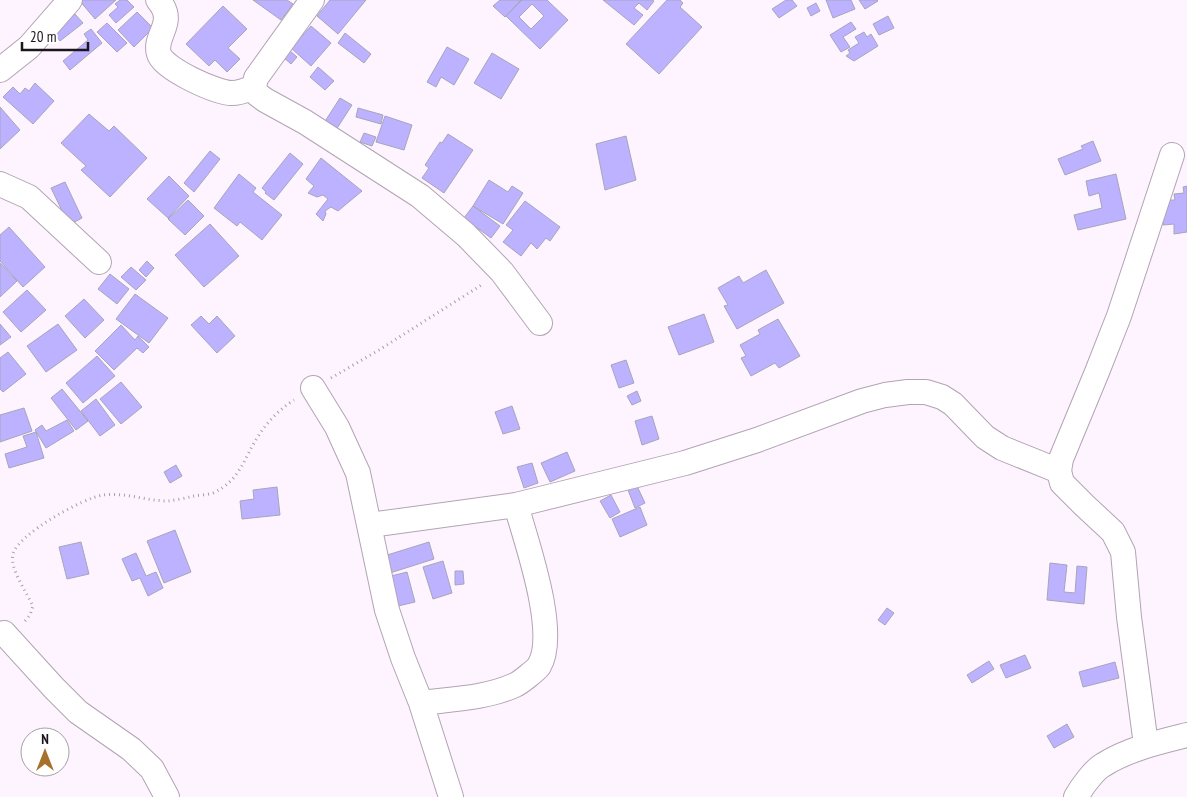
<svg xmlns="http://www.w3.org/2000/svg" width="1187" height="797" font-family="'PT Sans Narrow',sans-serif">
  <rect width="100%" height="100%" fill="#fef4ff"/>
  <!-- building -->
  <path fill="#bdb2ff" stroke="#a7a5b9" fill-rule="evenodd" d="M79,0H116L95,19Z
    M120,0H127L134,7L116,23L109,15L118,7L115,4Z
    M253,0H287L293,4L281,20Z
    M330,0H366L338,34L317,16Z
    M500,0H521L505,17L493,6Z
    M522,0H547L568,20L540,49L506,16ZM532,4L544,16L531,29L519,17Z
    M603,0H652L654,1L647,10L639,3L634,8L643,15L634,25Z
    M667,0H680L683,3L680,7L702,27L659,74L626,44Z
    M786,0H792L797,6L779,18L772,9Z
    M826,0H851L855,9L833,18Z
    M859,0H877L878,1L865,9Z
    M816,3L820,11L811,16L807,8Z
    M223,6L247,29L228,48L240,59L227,72L215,60L209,66L186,44Z
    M137,12L153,28L134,47L118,30Z
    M75,14L83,23L60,41L53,32Z
    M888,16L894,28L879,35L873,24Z
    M851,22L856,29L843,37L850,47L841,52L830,35Z
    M107,23L127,43L117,52L97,32Z
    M311,26L331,43L311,66L291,48Z
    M91,29L102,43L70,70L63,61L88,40L84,34Z
    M864,32L867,37L871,34L878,46L854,61L846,56L850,53L848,50L859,43L855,37Z
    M345,33L371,54L364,63L338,43Z
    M447,47L469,59L454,85L441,77L436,87L427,82Z
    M289,50L297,57L291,64L283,57Z
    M492,53L519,69L501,99L474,83Z
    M318,67L334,81L325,90L310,77Z
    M35,83L54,101L33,124L3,97L13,87L20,94L25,88L29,91Z
    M340,98L352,105L334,133L322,126Z
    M0,107L20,130L0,149Z
    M358,108L383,115L381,124L356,117Z
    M89,114L109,131L114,126L147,158L110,197L81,170L86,166L61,143Z
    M385,116L412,125L404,150L376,142Z
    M364,133L376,137L372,146L360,142Z
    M448,134L473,150L444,193L422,178L429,168L425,165L440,142L442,143Z
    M626,136L636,180L605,190L596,144Z
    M1093,141L1101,161L1065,175L1058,159L1083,149L1081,146Z
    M210,151L220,159L194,192L184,183Z
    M290,153L303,164L274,200L265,193L266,192L262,188Z
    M321,158L362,191L338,211L331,207L325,211L326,214L323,221L316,214L328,199L323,195L317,197L308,193L314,186L306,179Z
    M239,174L256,188L253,192L282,215L262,240L240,222L237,226L214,208Z
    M1116,174L1126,219L1078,230L1074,215L1102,208L1099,193L1089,196L1086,181Z
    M169,176L189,196L168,218L147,199Z
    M489,180L508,192L512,186L523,193L503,224L473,206Z
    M65,182L82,218L69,225L51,188Z
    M1187,186V232L1174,234V224L1163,225L1162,210L1164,200H1175L1174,194L1184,193L1183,187Z
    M188,200L204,216L185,235L168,219Z
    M525,201L560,227L550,241L546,238L537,249L531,243L521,256L503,242L513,230L506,225Z
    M473,206L500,226L491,238L464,218Z
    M210,224L239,256L204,287L175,255Z
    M9,227L45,267L23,287L0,261V235Z
    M147,261L154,268L146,277L139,270Z
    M0,263L17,281L0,297Z
    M131,267L146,280L136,290L121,277Z
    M766,270L784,303L737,329L724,306L728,305L718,288L739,276L743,283Z
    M110,274L129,289L117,304L98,289Z
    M27,290L46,310L21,332L3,312Z
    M135,294L168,318L149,343L116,319Z
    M84,299L104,320L85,338L65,316Z
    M704,314L714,342L679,355L668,327Z
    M201,316L209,324L217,316L235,336L217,353L191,325Z
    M778,319L800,356L779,368L775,363L751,376L741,358L746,356L740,345L760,334L758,330Z
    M0,324L11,337L0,345Z
    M58,324L77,350L46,372L27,346Z
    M121,325L135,340L138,336L149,347L143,353L137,348L114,370L95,351Z
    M8,352L26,374L3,392L0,389V358Z
    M97,356L115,376L83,403L66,383Z
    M626,360L634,383L619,388L611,365Z
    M121,382L142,407L121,424L100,399Z
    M62,389L88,421L76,430L51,398Z
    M637,391L641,401L632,405L627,396Z
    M96,399L115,425L100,436L81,411Z
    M512,406L520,429L503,434L495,412Z
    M24,408L32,431L0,442V415Z
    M652,416L659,439L642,445L635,421Z
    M67,420L74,431L46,448L35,430L42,425L46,431Z
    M36,432L44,458L9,468L5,454L27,447L23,436Z
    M567,452L575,471L550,482L541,463Z
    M532,463L538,483L524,488L517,467Z
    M176,465L182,476L170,483L164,472Z
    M637,486L645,503L635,508L628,490Z
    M277,487L280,515L242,519L240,501L254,499L253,490Z
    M611,495L620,512L610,518L600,501Z
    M640,507L647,525L620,537L612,519Z
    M175,530L191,572L164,583L147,541Z
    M81,542L89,574L67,579L59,547Z
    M429,542L434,559L390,573L384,556Z
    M136,553L146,576L156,572L163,588L148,596L140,578L132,581L122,559Z
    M443,561L452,593L433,599L423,567Z
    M1050,563L1067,565L1064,592L1075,593L1077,566L1087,567L1084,604L1047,600Z
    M455,571H463L464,584L455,585Z
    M407,572L415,602L398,606L391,576Z
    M887,608L894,613L885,625L878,620Z
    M1025,655L1031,668L1006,678L1000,665Z
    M989,661L994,669L972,683L967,675Z
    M1115,662L1119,678L1083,687L1079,672Z
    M1067,724L1074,737L1054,748L1047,736Z"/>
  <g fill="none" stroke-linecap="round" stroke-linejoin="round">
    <!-- street casing -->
    <g stroke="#b3a3b4" stroke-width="26">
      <path id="street" d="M158,0C178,23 153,35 159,54C163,69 217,93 232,93C240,93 247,90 254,87
        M312,0L256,78L254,87L257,94L265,100L305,122L420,196L466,235L502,272L540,323
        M0,70L29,47L70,0
        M0,184L29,197L99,262
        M313,388L337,427L358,473L387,610L403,658L421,703L451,797
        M370,525L516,505L685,463L757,440L862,401L885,395L908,392H926L942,397L953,404L985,437L1002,448L1059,471
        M4,633L54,688L78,712L131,749L152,769L167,797
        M421,703C452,699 487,698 515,685C520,683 536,670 539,666C559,633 526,541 516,505
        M1146,745L1129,617L1123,552L1113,532L1084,505L1062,483L1059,471L1061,459L1097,372L1119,316L1172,155
        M1076,797C1081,788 1094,770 1103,765C1128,749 1159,742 1187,735"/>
    </g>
    <!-- path -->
    <path stroke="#a79fa8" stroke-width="3" stroke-dasharray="1 4" stroke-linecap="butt" d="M331,378L379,350L483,284
      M25,621L30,615L33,606C27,593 9,568 13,554C18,534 83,498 103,495C125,492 146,501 168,501C176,500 186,498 194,496C200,495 207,495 213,493C241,480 243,459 259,435C268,421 280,409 294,400"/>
    <!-- street -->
    <use href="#street" stroke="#fff" stroke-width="24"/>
  </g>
  <!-- north arrow -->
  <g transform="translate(45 752)"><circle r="24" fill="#ffffff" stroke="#a4a2a4"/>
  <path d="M0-4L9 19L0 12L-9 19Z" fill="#a7712c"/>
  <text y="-8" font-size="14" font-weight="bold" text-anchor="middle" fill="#1b161c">N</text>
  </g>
  <!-- scale -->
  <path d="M22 42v8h66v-8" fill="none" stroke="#1b161c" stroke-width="2.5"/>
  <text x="30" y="42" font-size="15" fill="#1b161c" stroke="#ffffff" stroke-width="4" paint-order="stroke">20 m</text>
</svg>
